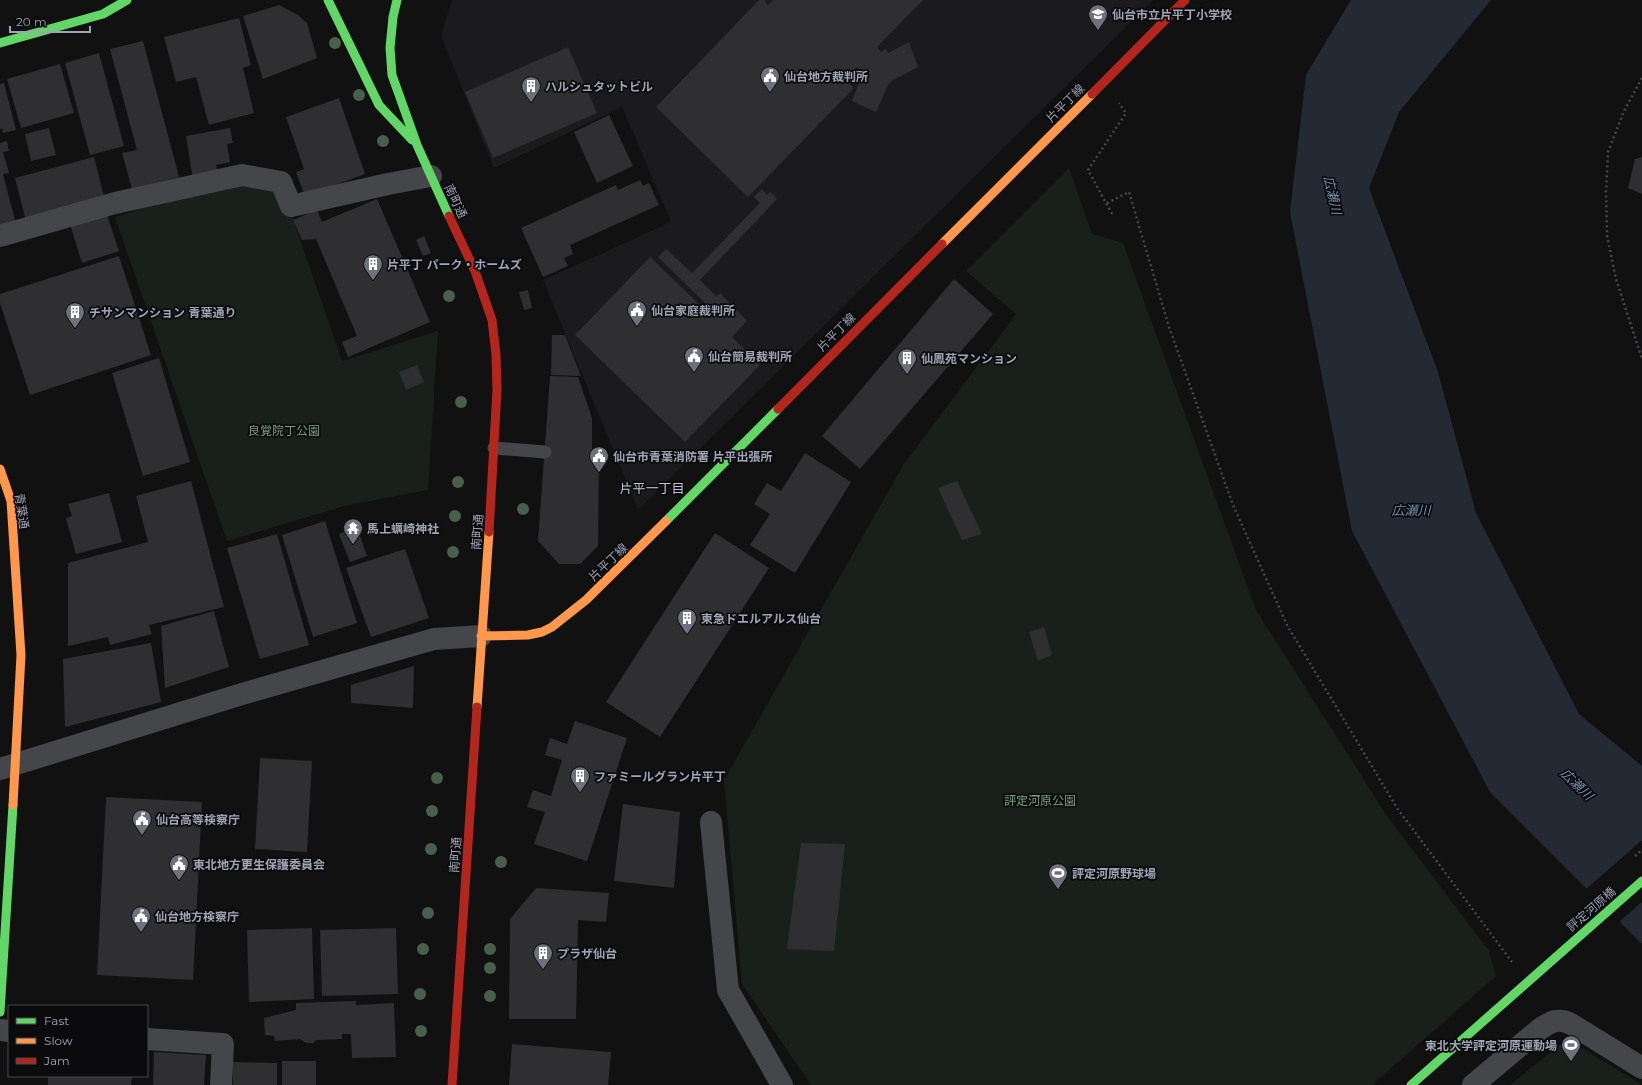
<svg xmlns="http://www.w3.org/2000/svg" width="1642" height="1085" font-family="Montserrat,'Noto Sans JP',sans-serif">
  <rect width="100%" height="100%" fill="#111"/>
  <!-- built -->
  <path fill="#1b1b1d" d="M452,0H1153L638,510L543,280L671,222L622,107L494,168L441,36Z"/>
  <!-- green -->
  <path fill="#19201b" d="M1069,168L1092,234L1123,243L1256,610L1387,816L1489,951L1496,976L1372,1085H811L742,984L724,780L904,464L1016,314L966,271Z
    M243,178L282,187L342,361L438,331L428,490L344,506L227,541L115,217Z
    M1567,1039L1642,1085H1510Z"/>
  <!-- water -->
  <path fill="#242a33" d="M1351,0H1491L1399,112L1369,188L1438,372L1476,513L1579,714L1642,766V944L1490,792L1352,531L1290,212L1306,75Z"/>
  <!-- pier -->
  <path fill="#111" d="M1642,840V902L1618,923L1585,890Z"/>
  <!-- building -->
  <path fill="#2f2f31" d="M759,0H764L768,5L773,0H923L877,47L881,52L885,49L888,53L909,42L918,67L893,80L888,85L876,112L852,101L859,83L855,77L860,70L857,67L845,79L854,88L748,197L656,107Z
    M279,5L298,15L307,23L317,58L263,79L243,16Z
    M239,18L251,65L243,68L254,113L209,125L196,77L176,82L164,37Z
    M143,41L179,177L132,189L122,153L137,150L110,49Z
    M568,47L597,113L493,158L465,92Z
    M99,53L124,146L90,155L65,63Z
    M60,64L74,113L21,128L7,79Z
    M4,83L16,130L3,133L2,128L0,129V84Z
    M339,98L365,174L305,196L296,172L304,169L286,117Z
    M609,115L633,166L597,183L574,132Z
    M49,128L56,155L31,161L25,134Z
    M230,128L233,143L227,144L230,162L216,165L218,175L193,180L186,136Z
    M7,141L9,151L3,152L9,173L3,174L16,224L0,228V143Z
    M94,157L105,200L26,221L15,178Z
    M1642,157V194L1628,188L1635,159Z
    M640,180L643,186L649,183L659,205L570,245L573,254L564,258L568,266L543,277L521,228L616,185L618,190Z
    M762,189L767,195L770,192L777,199L700,280L716,296L720,293L747,321L732,337L760,365L685,442L575,335L650,257L704,309L707,305L658,257L666,249L692,273L760,203L754,197Z
    M377,199L430,322L348,357L342,342L357,336L316,239L302,240L293,220L317,210L322,222Z
    M105,209L119,251L82,263L69,221Z
    M424,236L431,253L423,256L416,240Z
    M119,256L151,355L30,395L0,303V294Z
    M954,279L993,314L860,469L822,436Z
    M528,290L532,308L524,310L519,292Z
    M552,335H565L581,376L551,375Z
    M159,358L190,462L143,476L112,373Z
    M417,365L424,382L406,390L399,372Z
    M550,376L578,377L592,418V452H599L598,546L580,564H559L538,541Z
    M805,453L851,482L795,573L750,545L770,514L754,504L767,483L781,491Z
    M191,481L224,607L149,625L152,634L110,645L108,637L68,646V563L148,542L136,496Z
    M957,481L982,534L962,540L938,488Z
    M109,493L122,542L76,554L66,518L72,516L68,504Z
    M325,521L357,623L313,637L282,535Z
    M357,527L367,556L350,562L339,534Z
    M715,533L769,568L660,737L606,702Z
    M277,534L309,645L260,659L227,548Z
    M405,549L429,618L371,637L346,568Z
    M214,611L229,667L165,688L161,626Z
    M1044,627L1052,655L1038,661L1029,632Z
    M151,643L161,702L65,727L63,659Z
    M414,666L413,708L351,703V685Z
    M575,721L627,738L587,861L534,844L545,812L527,807L533,790L551,796L562,760L545,755L550,738L567,744Z
    M260,758L312,761L307,852L255,849Z
    M106,797L202,802L193,980L97,975Z
    M623,804L680,812L674,888L614,881Z
    M801,843L845,844L834,951L787,949Z
    M536,888L609,893L606,922L578,920L576,1019H509L510,919Z
    M312,928L314,999L249,1002L247,930Z
    M396,928L398,994L322,996L320,930Z
    M356,1001V1005L394,1003L396,1057L352,1058L351,1034H342V1039L316,1040L313,1043H306L300,1039L275,1041L274,1036L265,1035L264,1018L296,1010V1003Z
    M512,1044L611,1052L608,1085H509Z
    M154,1052L206,1055L204,1085H153Z
    M282,1061H316V1085H282Z
    M233,1062L277,1063V1085H233Z
    M48,1076H132L131,1085H48Z"/>
  <g fill="none" stroke-linecap="round" stroke-linejoin="round">
    <!-- path -->
    <path stroke="#46474c" stroke-width="2.5" stroke-dasharray="2 3" stroke-linecap="butt" d="M1642,78L1624,111L1608,152L1606,192L1607,236L1616,279L1642,359
      M1107,203L1129,192L1169,327L1233,505L1287,625L1397,808L1512,962
      M1112,214L1088,170L1126,113L1119,103
      M1635,856L1642,850"/>
    <!-- lane -->
    <path stroke="#45464a" stroke-width="13" d="M494,448L545,452"/>
    <!-- street -->
    <path stroke="#45464a" stroke-width="22" d="M0,236L115,203L242,175L281,182L291,206L388,184L431,176
      M0,769L242,694L434,639L481,636
      M711,822L728,990L782,1085
      M0,1030L9,1031
      M147,1039L223,1044L221,1085
      M1473,1085L1540,1029C1550,1022 1559,1017 1571,1024L1642,1068"/>
    <!-- fast -->
    <path stroke="#63d668" stroke-width="9" d="M328,0L379,105L412,140
      M397,0L393,17L390,48L392,75L417,145L449,216
      M0,43L103,14L127,0
      M666,521L778,409
      M0,1012L13,805
      M1411,1085L1642,881"/>
    <!-- slow -->
    <path stroke="#ff974d" stroke-width="9" d="M942,244L1092,94
      M0,469L11,501L21,655L13,805
      M481,636L528,635L542,632L552,627L586,600L666,521
      M477,707L489,532"/>
    <!-- jam -->
    <path stroke="#b3261e" stroke-width="9" d="M1092,94L1185,0
      M449,216L475,271L492,320L496,355L497,390L489,532
      M778,409L942,244
      M452,1085L477,707"/>
  </g>
  <!-- trees -->
  <g fill="#48604b">
    <circle cx="335" cy="43" r="6"/>
    <circle cx="359" cy="95" r="6"/>
    <circle cx="383" cy="141" r="6"/>
    <circle cx="449" cy="296" r="6"/>
    <circle cx="461" cy="402" r="6"/>
    <circle cx="458" cy="482" r="6"/>
    <circle cx="523" cy="509" r="6"/>
    <circle cx="455" cy="516" r="6"/>
    <circle cx="453" cy="552" r="6"/>
    <circle cx="437" cy="778" r="6"/>
    <circle cx="432" cy="811" r="6"/>
    <circle cx="431" cy="849" r="6"/>
    <circle cx="501" cy="862" r="6"/>
    <circle cx="428" cy="913" r="6"/>
    <circle cx="423" cy="949" r="6"/>
    <circle cx="490" cy="949" r="6"/>
    <circle cx="490" cy="968" r="6"/>
    <circle cx="420" cy="994" r="6"/>
    <circle cx="490" cy="996" r="6"/>
    <circle cx="421" cy="1031" r="6"/>
  </g>
  <!-- icons -->
  <defs>
    <g id="school-pin" transform="scale(1)"><path d="M0 17L-7.5 6A9.5 9.5 0 1 1 7.5 6Z" fill="#6e717b" stroke="#0b0b0d"/><path d="M0-5L7-2L0 1L-7-2ZM-4 1L0 2.5L4 1V4Q0 6-4 4Z" fill="#fff"/></g>
    <g id="civic-pin" transform="scale(1)"><path d="M0 17L-7.5 6A9.5 9.5 0 1 1 7.5 6Z" fill="#6e717b" stroke="#0b0b0d"/><path d="M-.6-6.5H3V-4.5H.6V-3L4-1V1h2V6H-6V1h2V-1L-.6-3ZM-1.2 2.5V6h2.4V2.5Z" fill="#fff"/></g>
    <g id="building-pin" transform="scale(1)"><path d="M0 17L-7.5 6A9.5 9.5 0 1 1 7.5 6Z" fill="#6e717b" stroke="#0b0b0d"/><path d="M-4-6H4V6H1V3H-1V6H-4ZM-2.5-4.3h1.7v1.8h-1.7ZM.8-4.3h1.7v1.8H.8ZM-2.5-1h1.7V.8h-1.7ZM.8-1h1.7V.8H.8Z" fill="#fff"/></g>
    <g id="temple-pin" transform="scale(1)"><path d="M0 17L-7.5 6A9.5 9.5 0 1 1 7.5 6Z" fill="#6e717b" stroke="#0b0b0d"/><path d="M0-6L5-2H3V0L6.5 2.5H4V6H1.5V3h-3V6H-4V2.5H-6.5L-3 0V-2H-5Z" fill="#fff"/></g>
    <g id="stadium-pin" transform="scale(1)"><path d="M0 17L-7.5 6A9.5 9.5 0 1 1 7.5 6Z" fill="#6e717b" stroke="#0b0b0d"/><path d="M0-5a6.5 5 0 1 0 0 10a6.5 5 0 1 0 0-10ZM-3.5-1.8h7v3.6h-7Z" fill="#fff"/></g>
  </defs>
  <g fill-rule="evenodd">
    <use href="#school-pin" x="1098" y="14"/>
    <use href="#civic-pin" x="770" y="76"/>
    <use href="#building-pin" x="531" y="86"/>
    <use href="#building-pin" x="373" y="264"/>
    <use href="#civic-pin" x="637" y="310"/>
    <use href="#building-pin" x="75" y="312"/>
    <use href="#civic-pin" x="694" y="356"/>
    <use href="#building-pin" x="907" y="358"/>
    <use href="#civic-pin" x="599" y="456"/>
    <use href="#temple-pin" x="353" y="528"/>
    <use href="#building-pin" x="687" y="618"/>
    <use href="#building-pin" x="580" y="776"/>
    <use href="#civic-pin" x="142" y="819"/>
    <use href="#civic-pin" x="179" y="864"/>
    <use href="#stadium-pin" x="1058" y="873"/>
    <use href="#civic-pin" x="141" y="916"/>
    <use href="#building-pin" x="543" y="953"/>
    <use href="#stadium-pin" x="1571" y="1045"/>
  </g>
  <g text-anchor="middle" dominant-baseline="central" stroke-width="3.5" stroke-linejoin="round" paint-order="stroke">
    <!-- poi labels -->
    <g font-size="12" font-weight="bold" fill="#a0a4b4" stroke="#0b0b0d" text-anchor="start">
      <text x="1112" y="14">仙台市立片平丁小学校</text>
      <text x="784" y="76">仙台地方裁判所</text>
      <text x="545" y="86">ハルシュタットビル</text>
      <text x="387" y="264">片平丁 パーク・ホームズ</text>
      <text x="651" y="310">仙台家庭裁判所</text>
      <text x="89" y="312">チサンマンション 青葉通り</text>
      <text x="708" y="356">仙台簡易裁判所</text>
      <text x="921" y="358">仙鳳苑マンション</text>
      <text x="613" y="456">仙台市青葉消防署 片平出張所</text>
      <text x="367" y="528">馬上蠣崎神社</text>
      <text x="701" y="618">東急ドエルアルス仙台</text>
      <text x="594" y="776">ファミールグラン片平丁</text>
      <text x="156" y="819">仙台高等検察庁</text>
      <text x="193" y="864">東北地方更生保護委員会</text>
      <text x="1072" y="873">評定河原野球場</text>
      <text x="155" y="916">仙台地方検察庁</text>
      <text x="557" y="953">プラザ仙台</text>
      <text x="1557" y="1045" text-anchor="end">東北大学評定河原運動場</text>
    </g>
    <!-- street labels -->
    <g font-size="12" fill="#a0a4b4" stroke="#0b0b0d">
      <text transform="translate(1065 103) rotate(-45)">片平丁線</text>
      <text transform="translate(456 201) rotate(65)">南町通</text>
      <text transform="translate(836 332) rotate(-45)">片平丁線</text>
      <text transform="translate(22 511) rotate(82)">青葉通</text>
      <text transform="translate(477 532) rotate(-86)">南町通</text>
      <text transform="translate(608 562) rotate(-44)">片平丁線</text>
      <text transform="translate(455 855) rotate(-86)">南町通</text>
      <text transform="translate(1591 909) rotate(-41)">評定河原橋</text>
    </g>
    <!-- park labels -->
    <g font-size="12" fill="#75a17b" stroke="#0b0b0d">
      <text x="284" y="430">良覚院丁公園</text>
      <text x="1040" y="800">評定河原公園</text>
    </g>
    <!-- water labels -->
    <g font-size="13" font-style="italic" fill="#7390b3" stroke="#0b0b0d">
      <text transform="translate(1333 195) rotate(77)">広瀬川</text>
      <text x="1411" y="510">広瀬川</text>
      <text transform="translate(1577 784) rotate(44)">広瀬川</text>
    </g>
    <!-- neighbourhood labels -->
    <g font-size="13" fill="#c1c4d0" stroke="#0b0b0d">
      <text x="652" y="488">片平一丁目</text>
    </g>
  </g>
  <!-- legend -->
  <rect x="8" y="1005" width="140" height="72" fill="#0b0b0d" stroke="#474850"/>
  <rect x="16" y="1018" width="20" height="6" fill="#63d668" stroke="#474850"/>
  <text x="44" y="1025" font-size="12" fill="#a0a4b4">Fast</text>
  <rect x="16" y="1038" width="20" height="6" fill="#ff974d" stroke="#474850"/>
  <text x="44" y="1045" font-size="12" fill="#a0a4b4">Slow</text>
  <rect x="16" y="1058" width="20" height="6" fill="#b3261e" stroke="#474850"/>
  <text x="44" y="1065" font-size="12" fill="#a0a4b4">Jam</text>
  <!-- scale -->
  <path d="M10 26v6h80v-6" fill="none" stroke="#a0a4b4" stroke-width="2"/>
  <text x="16" y="26" font-size="12" fill="#a0a4b4" stroke="#0b0b0d" stroke-width="3" paint-order="stroke">20 m</text>
</svg>
